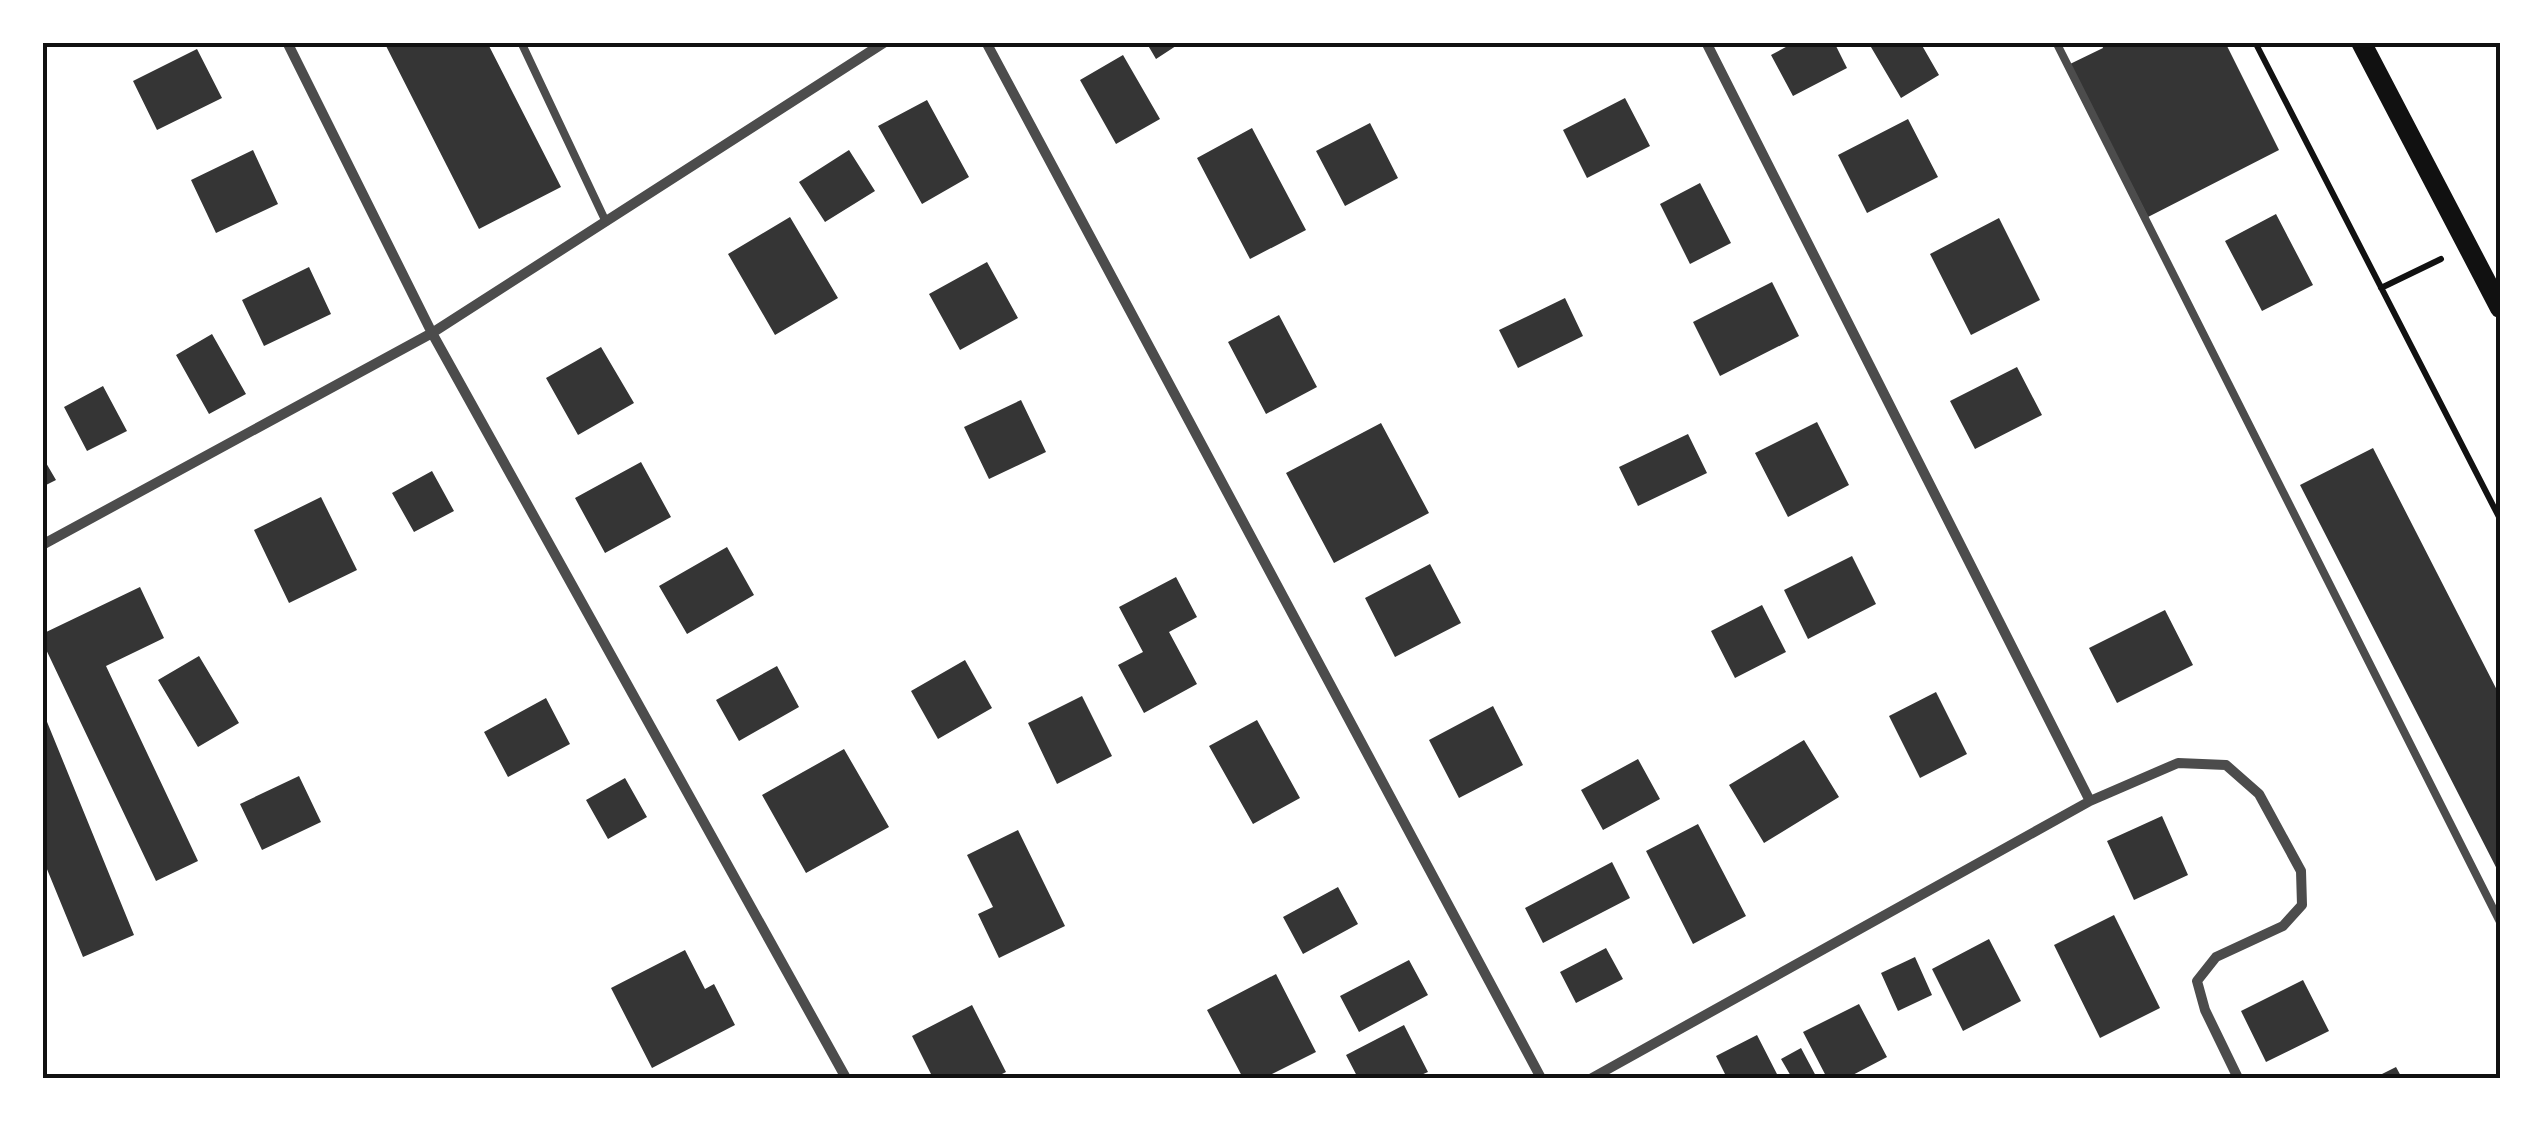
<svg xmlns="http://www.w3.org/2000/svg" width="2543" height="1121" font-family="'Crimson Pro',serif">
  <rect width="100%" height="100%" fill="#fff"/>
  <!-- building -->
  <path fill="#353535" d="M384,42H487L561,187L479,229Z
    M1146,42H1182L1156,59Z
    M1795,42H1834L1847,68L1793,96L1771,55Z
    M1868,42H1920L1939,75L1901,98Z
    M2101,42H2225L2279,150L2148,217L2070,64L2103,48Z
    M197,49L222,98L157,130L133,81Z
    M1123,55L1160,119L1116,144L1080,80Z
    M1625,98L1650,146L1587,178L1563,130Z
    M927,100L969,177L922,204L878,126Z
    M1908,119L1938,177L1867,213L1838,155Z
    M1370,123L1398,178L1345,206L1316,151Z
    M1252,128L1306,230L1250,259L1197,158Z
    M253,150L278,204L216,233L191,180Z
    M849,150L875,191L825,222L799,182Z
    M1700,183L1731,243L1690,264L1660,204Z
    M2276,214L2313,285L2262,311L2225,241Z
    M790,217L838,298L775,335L728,254Z
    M1999,218L2040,300L1971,335L1930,254Z
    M987,262L1018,318L960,350L929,294Z
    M309,267L331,314L264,346L242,300Z
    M1772,282L1799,336L1720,376L1693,322Z
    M1565,298L1583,336L1518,368L1499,330Z
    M1279,315L1317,387L1266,414L1228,342Z
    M212,334L246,394L209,414L176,355Z
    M601,347L634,403L578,435L546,378Z
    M2017,367L2042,415L1975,449L1950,401Z
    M103,386L127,431L87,451L64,407Z
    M1021,400L1046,452L989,479L964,427Z
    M1817,422L1849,485L1788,517L1755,453Z
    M1381,423L1429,513L1334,563L1286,473Z
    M1688,434L1707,473L1638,506L1619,467Z
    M2373,448L2500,696V875L2300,485Z
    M42,456L56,480L42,487Z
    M641,462L671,517L605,553L575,498Z
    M432,471L454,511L414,532L392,493Z
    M321,497L357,570L289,603L254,530Z
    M727,547L754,595L687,634L659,586Z
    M1852,556L1876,604L1808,639L1784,590Z
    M1430,564L1461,623L1395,657L1365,598Z
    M1176,577L1197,617L1169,632L1197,684L1144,713L1118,665L1143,652L1119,607Z
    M140,587L164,638L106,666L198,861L156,881L42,641V634Z
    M1762,605L1786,652L1735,678L1711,631Z
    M2165,610L2193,665L2117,703L2089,648Z
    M199,656L239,723L198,747L158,680Z
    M965,660L992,708L938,739L911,691Z
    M777,666L799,707L739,741L716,700Z
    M1936,692L1967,754L1920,778L1889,716Z
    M1082,696L1112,756L1057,784L1028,723Z
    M546,698L570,744L508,777L484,732Z
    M1493,706L1523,765L1459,798L1429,740Z
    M43,712L134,935L83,957L42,857Z
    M1257,720L1300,798L1253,824L1209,746Z
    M1804,740L1839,797L1764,843L1729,785Z
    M844,749L889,827L806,873L762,795Z
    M1638,759L1660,799L1603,830L1581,790Z
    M299,776L321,822L262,850L240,804Z
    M625,778L647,817L608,839L586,800Z
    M2162,816L2188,875L2134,900L2107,841Z
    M1698,824L1746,916L1693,944L1646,851Z
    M1018,830L1065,926L999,958L978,914L993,907L967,855Z
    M1612,862L1630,898L1543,943L1525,908Z
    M1338,887L1358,924L1303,954L1283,917Z
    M2114,915L2160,1008L2100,1038L2054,945Z
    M1989,939L2021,1001L1963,1031L1932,969Z
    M1606,948L1623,979L1576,1003L1560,972Z
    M685,950L705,989L714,984L735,1025L652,1068L611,988Z
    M1915,957L1932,995L1898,1011L1881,973Z
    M1409,960L1428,995L1359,1032L1340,996Z
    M1276,974L1316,1052L1264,1078H1243L1207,1010Z
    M2303,980L2329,1031L2266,1062L2241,1011Z
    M1859,1004L1887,1057L1847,1078H1827L1803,1032Z
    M972,1005L1006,1072L994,1078H933L912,1036Z
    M1404,1025L1428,1072L1414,1078H1358L1346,1055Z
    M1757,1035L1779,1078H1727L1716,1056Z
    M1801,1048L1817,1078H1792L1781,1059Z
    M2396,1067L2402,1078H2374Z"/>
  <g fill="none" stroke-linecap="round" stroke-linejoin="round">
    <!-- path -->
    <path stroke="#111" stroke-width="6" d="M2255,42L2500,519
      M2381,288L2441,259"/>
    <!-- service -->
    <path stroke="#4c4c4c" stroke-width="8" d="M521,42L606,222
      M2056,42L2500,922"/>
    <!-- minor -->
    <path stroke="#4c4c4c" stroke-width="10" d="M287,42L432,333L846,1078
      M986,42L1541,1078
      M1706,42L2090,801L2178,763L2226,765L2259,794L2301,871L2302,905L2283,926L2216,957L2197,981L2205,1010L2238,1078
      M42,545L432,333L885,42
      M1592,1078L2090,801"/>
    <!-- secondary -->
    <path stroke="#111" stroke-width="20" d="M2361,42L2500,308"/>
  </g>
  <!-- border -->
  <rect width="2543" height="1121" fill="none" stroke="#ffffff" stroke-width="90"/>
  <rect x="45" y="45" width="2453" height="1031" fill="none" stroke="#111" stroke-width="4"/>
</svg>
